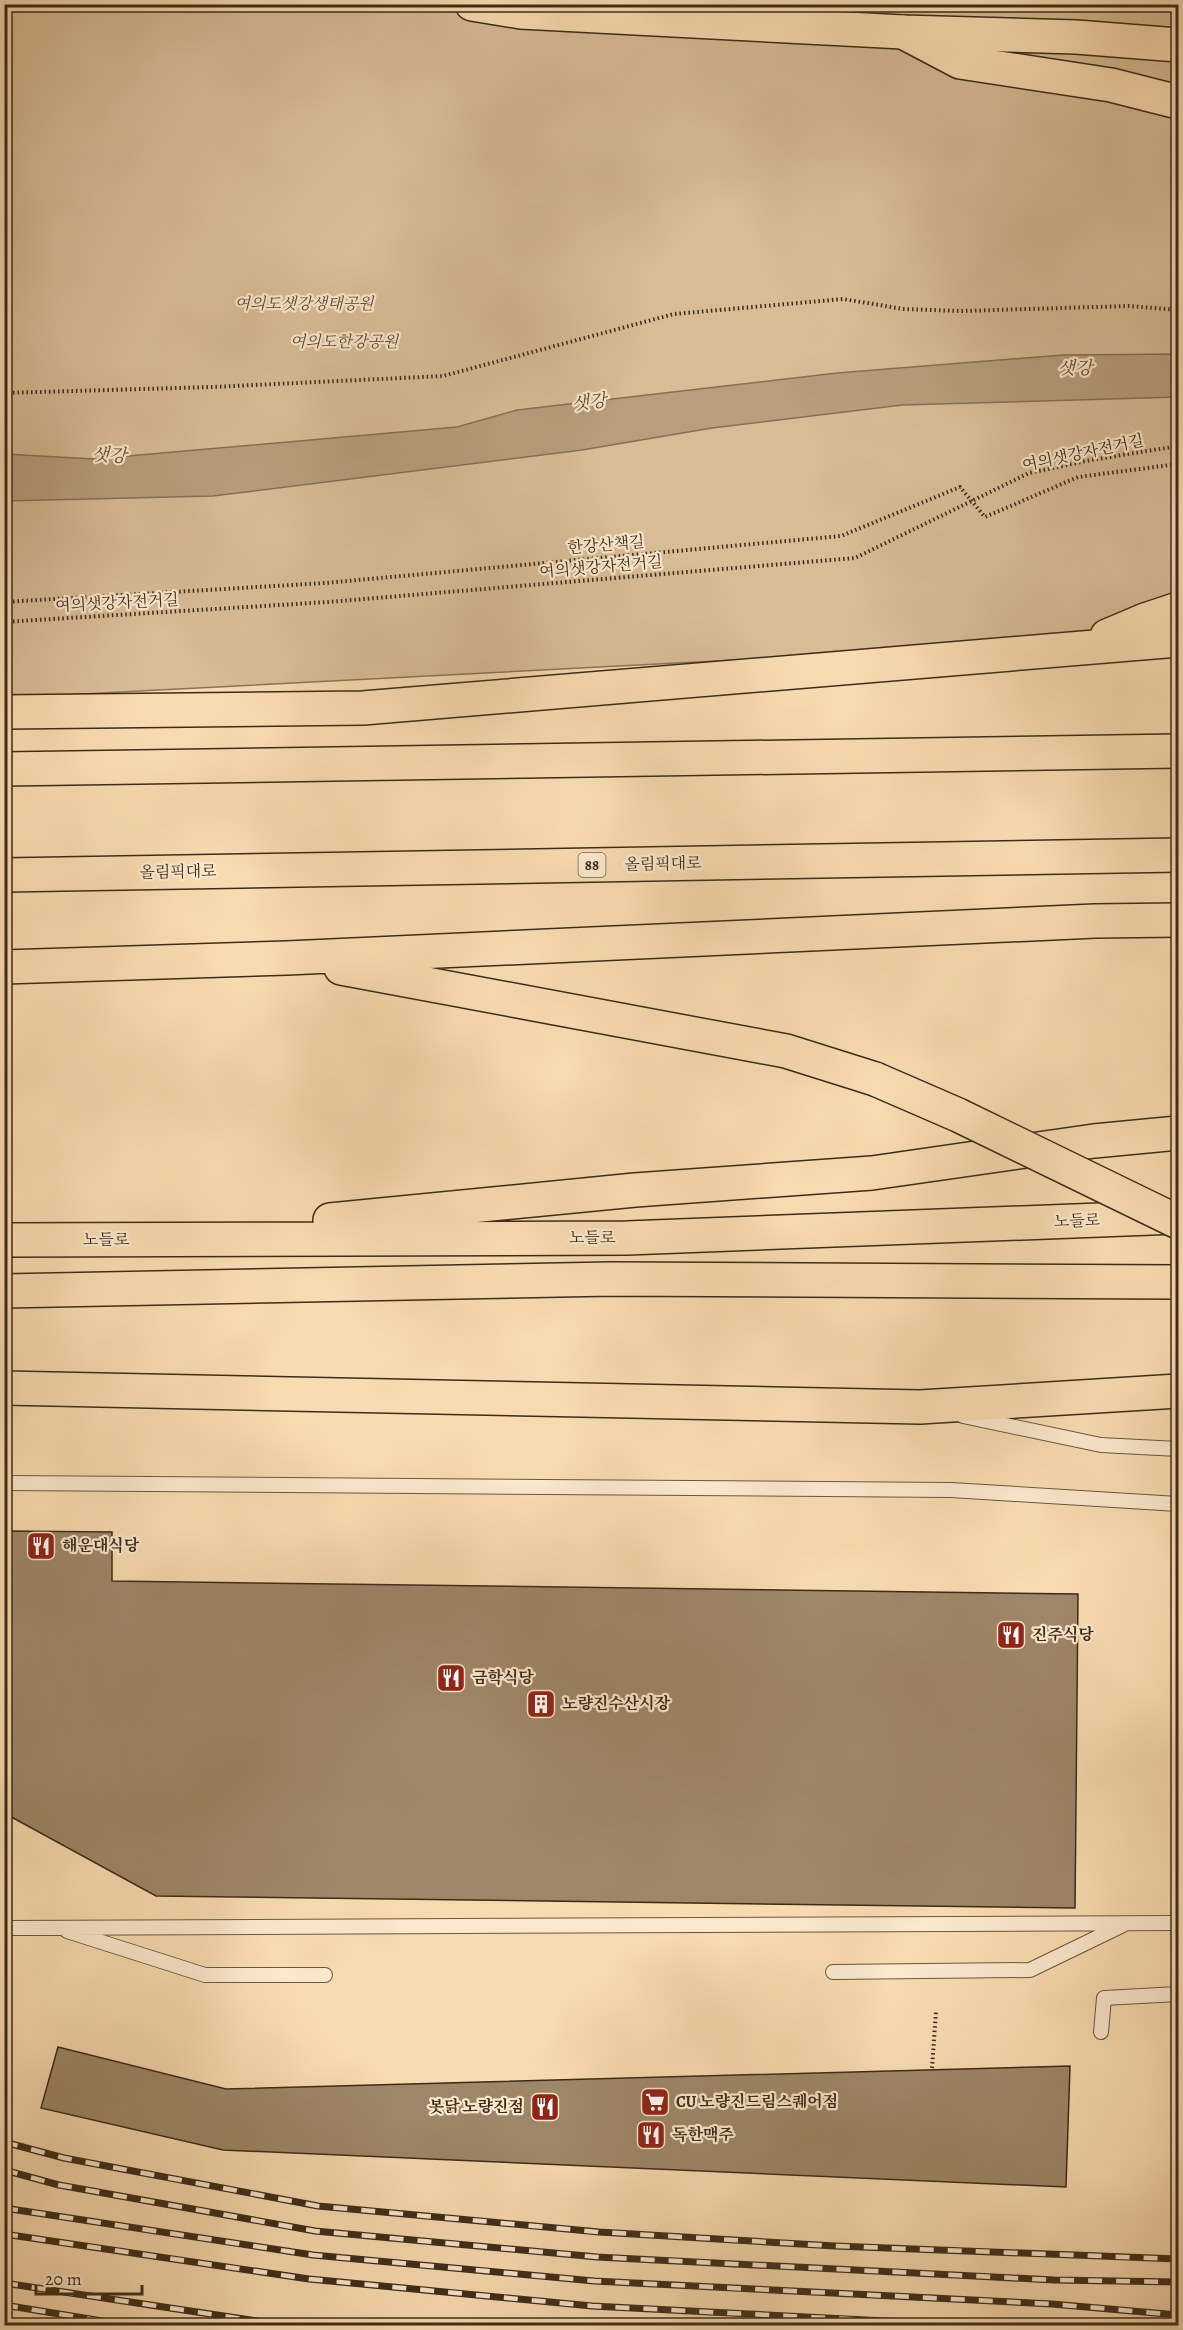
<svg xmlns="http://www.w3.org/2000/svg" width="1183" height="2330" font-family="Alegreya,'Noto Serif KR',serif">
  <rect width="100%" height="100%" fill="#f8dab0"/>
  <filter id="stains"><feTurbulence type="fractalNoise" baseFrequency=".00333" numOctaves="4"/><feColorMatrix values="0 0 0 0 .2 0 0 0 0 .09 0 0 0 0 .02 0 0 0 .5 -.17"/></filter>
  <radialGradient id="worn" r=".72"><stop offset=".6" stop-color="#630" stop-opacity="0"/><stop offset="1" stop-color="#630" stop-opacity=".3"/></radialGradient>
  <!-- green -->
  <path fill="#d8bc96" stroke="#8a7458" stroke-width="1.5" d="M5,5H1178V637L5,698Z"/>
  <!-- water -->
  <path fill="#b89e7d" stroke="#867055" stroke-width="1.5" d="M1178,354V397L902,405L712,428L582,450L213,496L5,501V454L94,459L457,427L517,410L837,373L1063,355Z"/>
  <!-- building -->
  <path fill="#9e8668" stroke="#3c2b19" stroke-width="1.5" d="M4,1531L112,1532V1581L1078,1594L1075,1908L156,1896L4,1813Z
    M58,2047L226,2089L1070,2066L1066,2187L223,2150L41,2108Z"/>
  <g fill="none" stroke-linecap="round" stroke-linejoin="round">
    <!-- service casing -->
    <g stroke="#6b573f" stroke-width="16">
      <path id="service" d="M963,1416L1101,1445L1178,1449
        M4,1483L951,1490L1178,1504
        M4,1928L1178,1923
        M67,1931L205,1975H325
        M833,1972L1030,1970L1123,1925
        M1101,2032L1104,1998L1178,1994"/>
    </g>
    <!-- primary casing -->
    <g stroke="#3c2b19" stroke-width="36">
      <path id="primary" d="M472,4L521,12L903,32L1076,37L1178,45
        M330,1220L635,1190L872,1173L1094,1141L1178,1133
        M4,1240L627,1238L1177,1217
        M4,1291L611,1279L1178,1282
        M4,1388L920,1407L1178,1391"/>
    </g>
    <!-- trunk casing -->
    <g stroke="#3c2b19" stroke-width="36">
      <path id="trunk" d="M903,32L960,62L1111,85L1178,102
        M1107,636L1145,620L1178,609
        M4,712L363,708L1178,640
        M4,769L1178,751
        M4,875L1178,855
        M4,967L287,958L1095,921L1178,920
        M341,968L786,1051L875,1079"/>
    </g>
    <!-- path -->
    <path stroke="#3c2b19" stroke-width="4" stroke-dasharray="1.5 3" stroke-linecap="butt" d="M4,393L212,387L443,376L674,314L843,299L903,309L961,311L1129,306L1178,310
      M4,602L325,583L841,536L960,487L985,517L1078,477L1178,464
      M4,622L328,602L855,558L1029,473L1091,460L1178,446
      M932,2068L936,2011"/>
    <!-- service -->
    <use href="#service" stroke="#fae7cc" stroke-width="14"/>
    <!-- primary -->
    <use href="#primary" stroke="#f8dab0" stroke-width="33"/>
    <!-- trunk -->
    <use href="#trunk" stroke="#f8dab0" stroke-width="33"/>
    <!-- rail casing -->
    <g stroke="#3c2b19" stroke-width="7">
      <path id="rail" d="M4,2142L64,2158L318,2206L599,2232L835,2246L1178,2259
        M4,2170L59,2185L315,2231L597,2257L1054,2280L1178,2282
        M4,2208L313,2255L594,2281L1052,2304L1178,2315
        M4,2234L309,2279L592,2306L985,2326
        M4,2283L290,2326
        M4,2305L133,2326"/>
    </g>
    <!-- rail -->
    <use href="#rail" stroke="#fae7cc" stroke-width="4.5" stroke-dasharray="14" stroke-linecap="butt"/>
    <!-- trunk-bridge casing -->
    <g stroke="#3c2b19" stroke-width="36" stroke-linecap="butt">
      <path id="trunk-bridge" d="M875,1079L958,1115L1178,1222"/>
    </g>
    <!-- trunk-bridge -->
    <use href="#trunk-bridge" stroke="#f8dab0" stroke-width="33"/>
  </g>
  <!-- icons -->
  <defs>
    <g id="restaurant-square" transform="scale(1.5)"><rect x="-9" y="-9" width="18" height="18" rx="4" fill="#8f2418" stroke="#fae7cc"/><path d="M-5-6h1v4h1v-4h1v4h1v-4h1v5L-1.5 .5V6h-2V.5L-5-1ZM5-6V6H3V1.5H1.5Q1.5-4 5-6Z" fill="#fff"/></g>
    <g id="building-square" transform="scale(1.5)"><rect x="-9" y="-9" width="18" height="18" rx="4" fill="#8f2418" stroke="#fae7cc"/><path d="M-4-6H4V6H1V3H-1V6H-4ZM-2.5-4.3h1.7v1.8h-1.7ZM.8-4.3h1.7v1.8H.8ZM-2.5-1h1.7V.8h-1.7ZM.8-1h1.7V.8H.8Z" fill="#fff"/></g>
    <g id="supermarket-square" transform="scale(1.5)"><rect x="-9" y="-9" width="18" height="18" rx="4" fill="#8f2418" stroke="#fae7cc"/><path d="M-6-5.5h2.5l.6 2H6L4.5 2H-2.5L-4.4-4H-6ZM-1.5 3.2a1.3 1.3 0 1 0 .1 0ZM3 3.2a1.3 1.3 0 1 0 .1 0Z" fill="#fff"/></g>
  </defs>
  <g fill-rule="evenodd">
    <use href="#restaurant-square" x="41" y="1546"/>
    <use href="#restaurant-square" x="1011" y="1635"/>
    <use href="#restaurant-square" x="451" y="1678"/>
    <use href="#building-square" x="541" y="1704"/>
    <use href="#supermarket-square" x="655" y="2102"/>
    <use href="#restaurant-square" x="545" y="2107"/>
    <use href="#restaurant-square" x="651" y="2135"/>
  </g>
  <g text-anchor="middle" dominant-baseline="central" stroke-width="4.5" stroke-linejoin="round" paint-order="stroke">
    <!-- shield labels -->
    <rect fill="#fae7cc" stroke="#75634f" stroke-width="1.5" x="578.5" y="853" width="27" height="24" rx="4.5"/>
    <g font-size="15" font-weight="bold" fill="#3c2b19">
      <text x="592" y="865">88</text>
    </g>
    <!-- park labels -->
    <g font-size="16" font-style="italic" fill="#5b4832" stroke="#fae7cc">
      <text x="304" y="304">여의도샛강생태공원</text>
      <text x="344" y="342">여의도한강공원</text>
    </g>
    <!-- street labels -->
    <g font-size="16" fill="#3c2b19" stroke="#fae7cc">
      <text transform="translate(1083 453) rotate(-12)">여의샛강자전거길</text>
      <text transform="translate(606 545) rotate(-5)">한강산책길</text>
      <text transform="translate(601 567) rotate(-5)">여의샛강자전거길</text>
      <text transform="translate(117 603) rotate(-3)">여의샛강자전거길</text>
      <text transform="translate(663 864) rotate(-1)">올림픽대로</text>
      <text transform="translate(178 872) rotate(-1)">올림픽대로</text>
      <text transform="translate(1077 1221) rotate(-2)">노들로</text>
      <text x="592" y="1238">노들로</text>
      <text x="106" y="1240">노들로</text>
    </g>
    <!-- poi labels -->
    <g font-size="16" font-weight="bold" fill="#3c2b19" stroke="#fae7cc" text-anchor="start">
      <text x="62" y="1546">해운대식당</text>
      <text x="1032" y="1635">진주식당</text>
      <text x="472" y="1678">금학식당</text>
      <text x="562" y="1704">노량진수산시장</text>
      <text x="676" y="2102">CU 노량진드림스퀘어점</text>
      <text x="524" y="2107" text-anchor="end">봇닭 노량진점</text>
      <text x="672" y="2135">독한맥주</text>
    </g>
    <!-- water labels -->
    <g font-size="18" font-style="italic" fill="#614e37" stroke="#fae7cc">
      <text x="1075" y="368">샛강</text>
      <text transform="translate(589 402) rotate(-7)">샛강</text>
      <text transform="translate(109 455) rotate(3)">샛강</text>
    </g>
  </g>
  <!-- margin -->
  <rect width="1183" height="2330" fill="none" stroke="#f8dab0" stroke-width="24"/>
  <rect x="6" y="6" width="1171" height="2318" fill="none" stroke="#3c2b19" stroke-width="3"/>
  <rect x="12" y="12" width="1159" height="2306" fill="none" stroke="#3c2b19" stroke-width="1.5"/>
  <!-- scale -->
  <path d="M36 2285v9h106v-9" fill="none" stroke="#3c2b19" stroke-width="3"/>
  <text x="45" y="2285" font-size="18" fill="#3c2b19" stroke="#fae7cc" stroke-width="4.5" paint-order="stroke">20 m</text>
  <rect width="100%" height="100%" filter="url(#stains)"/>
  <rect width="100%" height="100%" fill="url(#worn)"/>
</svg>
